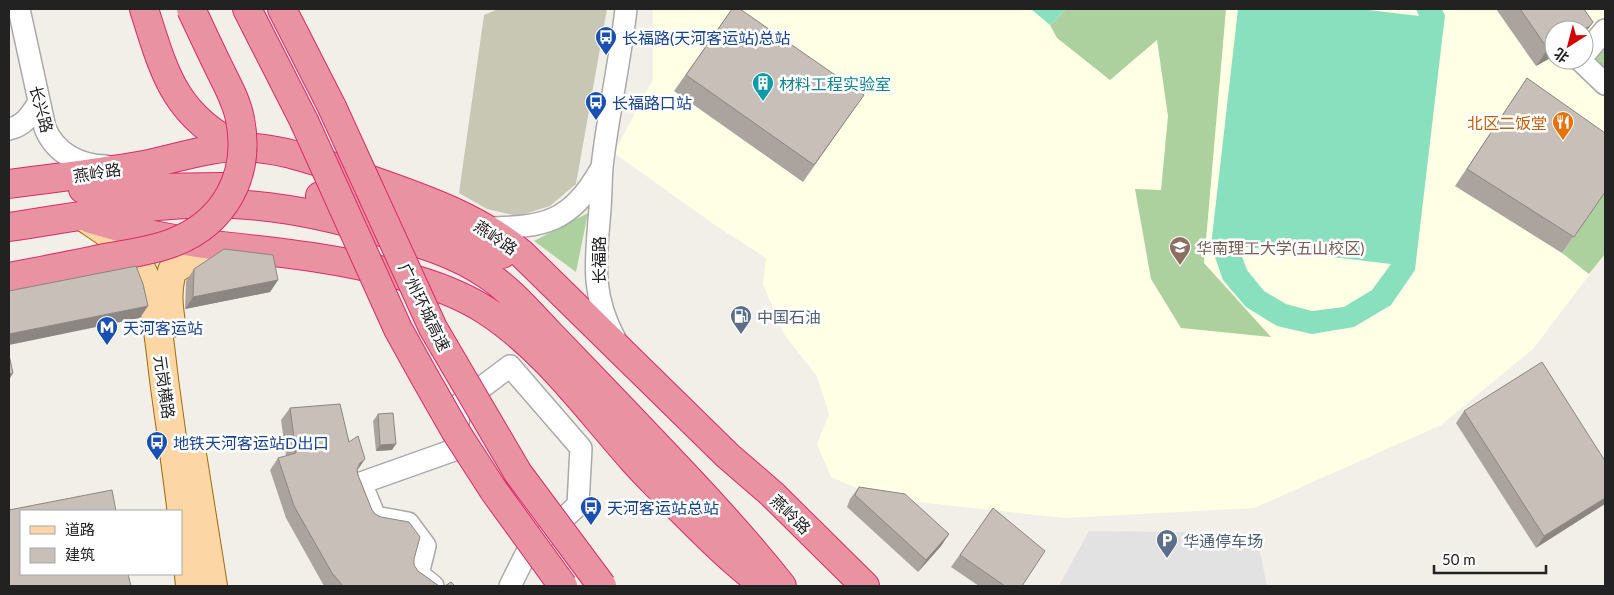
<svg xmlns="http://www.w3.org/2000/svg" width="1614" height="595" font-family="Lato,'Noto Sans SC',sans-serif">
  <rect width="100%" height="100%" fill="#f2efe9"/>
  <!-- education -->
  <path fill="#ffffe5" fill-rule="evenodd" d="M653,9H1605V254L1533,349L1441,425L1254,508L1065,518L880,498L831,477L817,444L829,414L817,376L784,334L763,284L766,258L715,225L614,153L653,79ZM1554,30H1584V60H1554Z"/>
  <!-- construction -->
  <path fill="#c7c7b4" d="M498,9H607L576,184L550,206L518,216L487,209L459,193L484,15Z"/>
  <!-- forest -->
  <path fill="#add19e" d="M1066,9H1226L1204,263L1271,337L1181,328L1151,279L1135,189L1161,190L1168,116L1157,40L1110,80L1057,38L1050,25Z
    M1605,30V89L1580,60Z
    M1605,192V254L1589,274L1562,253Z
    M588,213L576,272L534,241Z"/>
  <!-- pitch -->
  <path fill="#88e0be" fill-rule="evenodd" d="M1031,9H1066L1050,25Z
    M1238,9H1360L1419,16L1416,9H1442L1445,15L1415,270L1391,305L1354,327L1312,334L1277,326L1246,307L1223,280L1211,246ZM1238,246L1391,264L1372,290L1344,307L1312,311L1286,304L1264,291L1247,270Z"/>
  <!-- parking -->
  <path fill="#e2e2e2" d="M1089,531L1256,533L1267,586H1059Z"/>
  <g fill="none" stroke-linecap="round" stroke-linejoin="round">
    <!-- minor casing -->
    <g stroke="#a9a9a9" stroke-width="24">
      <path id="minor" d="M19,9L45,128C55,153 80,166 106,166
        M1584,55L1605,30
        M1580,60L1605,84
        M9,129C24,126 31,115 39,102
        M487,228C545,227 570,223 601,169
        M615,339C590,293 596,259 600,209C601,195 601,181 602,167C608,114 620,62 626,9
        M433,586L418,574L425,546L408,523L375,517L361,483L454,450L461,403L510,366L581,448L578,505L526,554L510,586"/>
    </g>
    <!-- major casing -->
    <g stroke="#a06b00" stroke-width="30">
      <path id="major" d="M85,218C104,231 127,245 139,265C157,295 160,351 165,387C174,453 184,520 190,586
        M171,323C168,303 167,291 172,271L211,245
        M192,454L213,586"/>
    </g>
    <!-- highway casing -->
    <g stroke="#dc2a67" stroke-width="30">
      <path id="highway" d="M144,9C164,72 174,115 238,147
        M247,9L304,121
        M282,9L332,107
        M9,184C54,178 99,173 144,165C174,159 205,148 237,147C282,147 326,164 368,179C422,198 476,216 521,253L728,456L772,494L865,586
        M83,189L222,187
        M320,196C378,206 448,229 502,254
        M91,219C131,231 171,240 213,245C277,252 337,258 399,275C429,283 459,293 485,310C544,348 586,407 632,459C645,474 660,488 673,502C703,532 731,561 765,586
        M9,227C83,216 159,200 234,204C287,207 338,218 388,234C423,244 456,254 486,274C509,289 528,311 547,331C572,357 596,382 621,408C676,466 733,524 782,586"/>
    </g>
    <!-- minor -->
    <use href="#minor" stroke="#fff" stroke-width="21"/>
    <!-- major -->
    <use href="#major" stroke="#fcd6a4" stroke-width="28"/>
    <!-- highway -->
    <use href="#highway" stroke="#e892a2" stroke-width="28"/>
    <!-- highway-bridge casing -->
    <g stroke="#dc2a67" stroke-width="30" stroke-linecap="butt">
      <path id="highway-bridge" d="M332,107L433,328L518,473L602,586
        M304,121L398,329L424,376L456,432L494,491L563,586
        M9,277C41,271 73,265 105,258C127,254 151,251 172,243C225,223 251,175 240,119C237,103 229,88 222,74C211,52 201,30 191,9"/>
    </g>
    <!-- highway-bridge -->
    <use href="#highway-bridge" stroke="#e892a2" stroke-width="28"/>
  </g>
  <!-- wall -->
  <path fill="#aba49e" d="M732,9L864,95L803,182L674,91Z
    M1496,9H1584L1554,30V56L1536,66Z
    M1527,78L1605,192L1562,253L1455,186Z
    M194,269L278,280L270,292L185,309L186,281Z
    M290,408L349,442L357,470L358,475L372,510L414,559V565L418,571L439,586H455H324L286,518L270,470L278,458L286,456L281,420Z
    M1464,411L1605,461L1536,548L1456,423Z
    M378,414L392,450L376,451L373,421Z
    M859,487L949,534L941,546L918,572L847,507L850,499Z
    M993,508L1022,586H979L951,567Z"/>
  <!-- shaded-wall -->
  <path fill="#8b8681" d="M1593,22L1584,35V30H1582Z
    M1554,46V56L1536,66L1548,49Z
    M278,280L270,292L185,309L193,297Z
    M148,306L140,318L9,345V334Z
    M13,373L9,380V374Z
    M396,444L392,450L376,451L380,445Z
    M365,459L357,471L360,463Z
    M1605,498V504L1536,548L1544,536Z
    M949,534L941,546L918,572L926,560Z"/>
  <!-- building -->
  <path fill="#c7bfb8" stroke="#8b8681" d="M732,9H740L864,95L814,165L686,75Z
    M1520,9H1584L1593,22L1590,26L1582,30H1554V46L1548,49Z
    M1527,78L1605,133V192L1574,237L1467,169Z
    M224,249L273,255L278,280L193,297L194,269Z
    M136,266L143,284L148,306L9,334V291Z
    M9,355L13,373L9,374Z
    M1542,362L1605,461V498L1544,536L1464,411Z
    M340,404L349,442L358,436L365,459L360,463L357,469L358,475L372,510L375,514L381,517L409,522L420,537L414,559V565L418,571L439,586H445L451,582L455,586H343L332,573L294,506L278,458L296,453L290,408Z
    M393,413L396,444L380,445L378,414Z
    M859,487L905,494L949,534L926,560L855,495Z
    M112,490L116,511H21V574H128L131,586H9V510Z
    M993,508L1045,551L1022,586H1005L960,555Z"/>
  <!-- icons -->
  <defs>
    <g id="bus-pin" transform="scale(1.125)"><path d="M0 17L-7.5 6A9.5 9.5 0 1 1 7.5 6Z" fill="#1a4fb4" stroke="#fff"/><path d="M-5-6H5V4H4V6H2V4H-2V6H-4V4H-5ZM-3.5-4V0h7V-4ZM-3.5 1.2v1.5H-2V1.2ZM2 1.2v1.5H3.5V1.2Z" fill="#fff"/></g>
    <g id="building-pin" transform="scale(1.125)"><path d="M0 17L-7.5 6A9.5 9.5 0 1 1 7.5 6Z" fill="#0f9aa8" stroke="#fff"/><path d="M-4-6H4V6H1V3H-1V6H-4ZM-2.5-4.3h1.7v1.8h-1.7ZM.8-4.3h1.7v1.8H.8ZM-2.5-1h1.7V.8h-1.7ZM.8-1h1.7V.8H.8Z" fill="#fff"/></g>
    <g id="restaurant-pin" transform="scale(1.125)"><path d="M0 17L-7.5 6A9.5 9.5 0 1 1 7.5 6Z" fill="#e8710a" stroke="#fff"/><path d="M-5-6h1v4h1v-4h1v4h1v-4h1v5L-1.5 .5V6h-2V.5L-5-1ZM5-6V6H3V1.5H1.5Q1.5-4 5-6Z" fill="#fff"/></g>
    <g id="university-pin" transform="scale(1.125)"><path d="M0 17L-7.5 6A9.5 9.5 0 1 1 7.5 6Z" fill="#8d6e63" stroke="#fff"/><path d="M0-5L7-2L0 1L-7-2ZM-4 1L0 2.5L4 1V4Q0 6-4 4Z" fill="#fff"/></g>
    <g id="fuel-pin" transform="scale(1.125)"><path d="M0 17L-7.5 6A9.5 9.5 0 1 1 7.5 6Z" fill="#5c6f8a" stroke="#fff"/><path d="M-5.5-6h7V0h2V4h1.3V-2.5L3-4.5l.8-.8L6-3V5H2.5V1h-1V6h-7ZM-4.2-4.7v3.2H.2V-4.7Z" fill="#fff"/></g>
    <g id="metro-pin" transform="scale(1.125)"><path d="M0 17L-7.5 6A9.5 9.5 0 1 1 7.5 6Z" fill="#1a4fb4" stroke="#fff"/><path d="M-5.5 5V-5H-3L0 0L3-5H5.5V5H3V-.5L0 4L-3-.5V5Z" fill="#fff"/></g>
    <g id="parking-pin" transform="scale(1.125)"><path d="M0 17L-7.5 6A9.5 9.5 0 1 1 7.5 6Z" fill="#5c6f8a" stroke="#fff"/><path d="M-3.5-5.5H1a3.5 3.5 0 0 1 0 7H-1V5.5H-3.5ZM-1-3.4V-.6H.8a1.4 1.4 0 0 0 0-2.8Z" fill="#fff"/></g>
  </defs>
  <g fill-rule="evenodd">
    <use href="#bus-pin" x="606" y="37"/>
    <use href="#building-pin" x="763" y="83"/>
    <use href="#bus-pin" x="596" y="102"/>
    <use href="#restaurant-pin" x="1563" y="122"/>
    <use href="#university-pin" x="1180" y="247"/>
    <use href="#fuel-pin" x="741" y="316"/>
    <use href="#metro-pin" x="107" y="327"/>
    <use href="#bus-pin" x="157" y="442"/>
    <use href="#bus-pin" x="591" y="507"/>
    <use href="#parking-pin" x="1167" y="540"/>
  </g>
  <g text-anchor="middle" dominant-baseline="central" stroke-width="5" stroke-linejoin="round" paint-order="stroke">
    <!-- transit labels -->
    <g font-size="16" fill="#164399" stroke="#fff" text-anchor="start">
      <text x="622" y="37">长福路(天河客运站)总站</text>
      <text x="612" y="102">长福路口站</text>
      <text x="123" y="327">天河客运站</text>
      <text x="173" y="442">地铁天河客运站D出口</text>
      <text x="607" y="507">天河客运站总站</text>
    </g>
    <!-- culture labels -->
    <g font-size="16" fill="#0d838f" stroke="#fff" text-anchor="start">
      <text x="779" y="83">材料工程实验室</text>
    </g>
    <!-- street labels -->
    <g font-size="16" fill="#222" stroke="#fff">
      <text transform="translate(42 109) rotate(75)">长兴路</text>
      <text transform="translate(97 172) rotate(-9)">燕岭路</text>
      <text transform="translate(496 237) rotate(34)">燕岭路</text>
      <text transform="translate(598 260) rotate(-90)">长福路</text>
      <text transform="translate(425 307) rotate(64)">广州环城高速</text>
      <text transform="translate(165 387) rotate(82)">元岗横路</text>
      <text transform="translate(791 514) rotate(44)">燕岭路</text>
    </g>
    <!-- food labels -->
    <g font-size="16" fill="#c56008" stroke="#fff" text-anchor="end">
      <text x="1547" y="122">北区二饭堂</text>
    </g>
    <!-- education labels -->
    <g font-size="16" fill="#785e54" stroke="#fff" text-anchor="start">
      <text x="1196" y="247">华南理工大学(五山校区)</text>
    </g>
    <!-- service labels -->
    <g font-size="16" fill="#4e5e75" stroke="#fff" text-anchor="start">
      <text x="757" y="316">中国石油</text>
      <text x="1183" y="540">华通停车场</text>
    </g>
  </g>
  <!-- border -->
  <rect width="1614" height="595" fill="none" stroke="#222222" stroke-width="20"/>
  <!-- legend -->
  <rect x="20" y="510" width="162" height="65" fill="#ffffff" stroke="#a7a7a7"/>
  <rect x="30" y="526" width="25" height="8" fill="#fcd6a4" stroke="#a7a7a7"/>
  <text x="65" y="535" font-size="15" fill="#222222">道路</text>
  <rect x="30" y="548" width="25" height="15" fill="#c7bfb8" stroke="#a7a7a7"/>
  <text x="65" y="560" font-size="15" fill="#222222">建筑</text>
  <!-- north arrow -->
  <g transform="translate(1569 45) rotate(216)"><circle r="24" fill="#ffffff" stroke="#a7a7a7"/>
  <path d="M0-4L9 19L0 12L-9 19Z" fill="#d40000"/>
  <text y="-8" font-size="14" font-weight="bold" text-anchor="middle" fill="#222222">北</text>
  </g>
  <!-- scale -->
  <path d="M1434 565v8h112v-8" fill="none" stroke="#222222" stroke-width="2.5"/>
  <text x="1442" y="565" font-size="15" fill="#222222" stroke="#ffffff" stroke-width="4" paint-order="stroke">50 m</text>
</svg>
